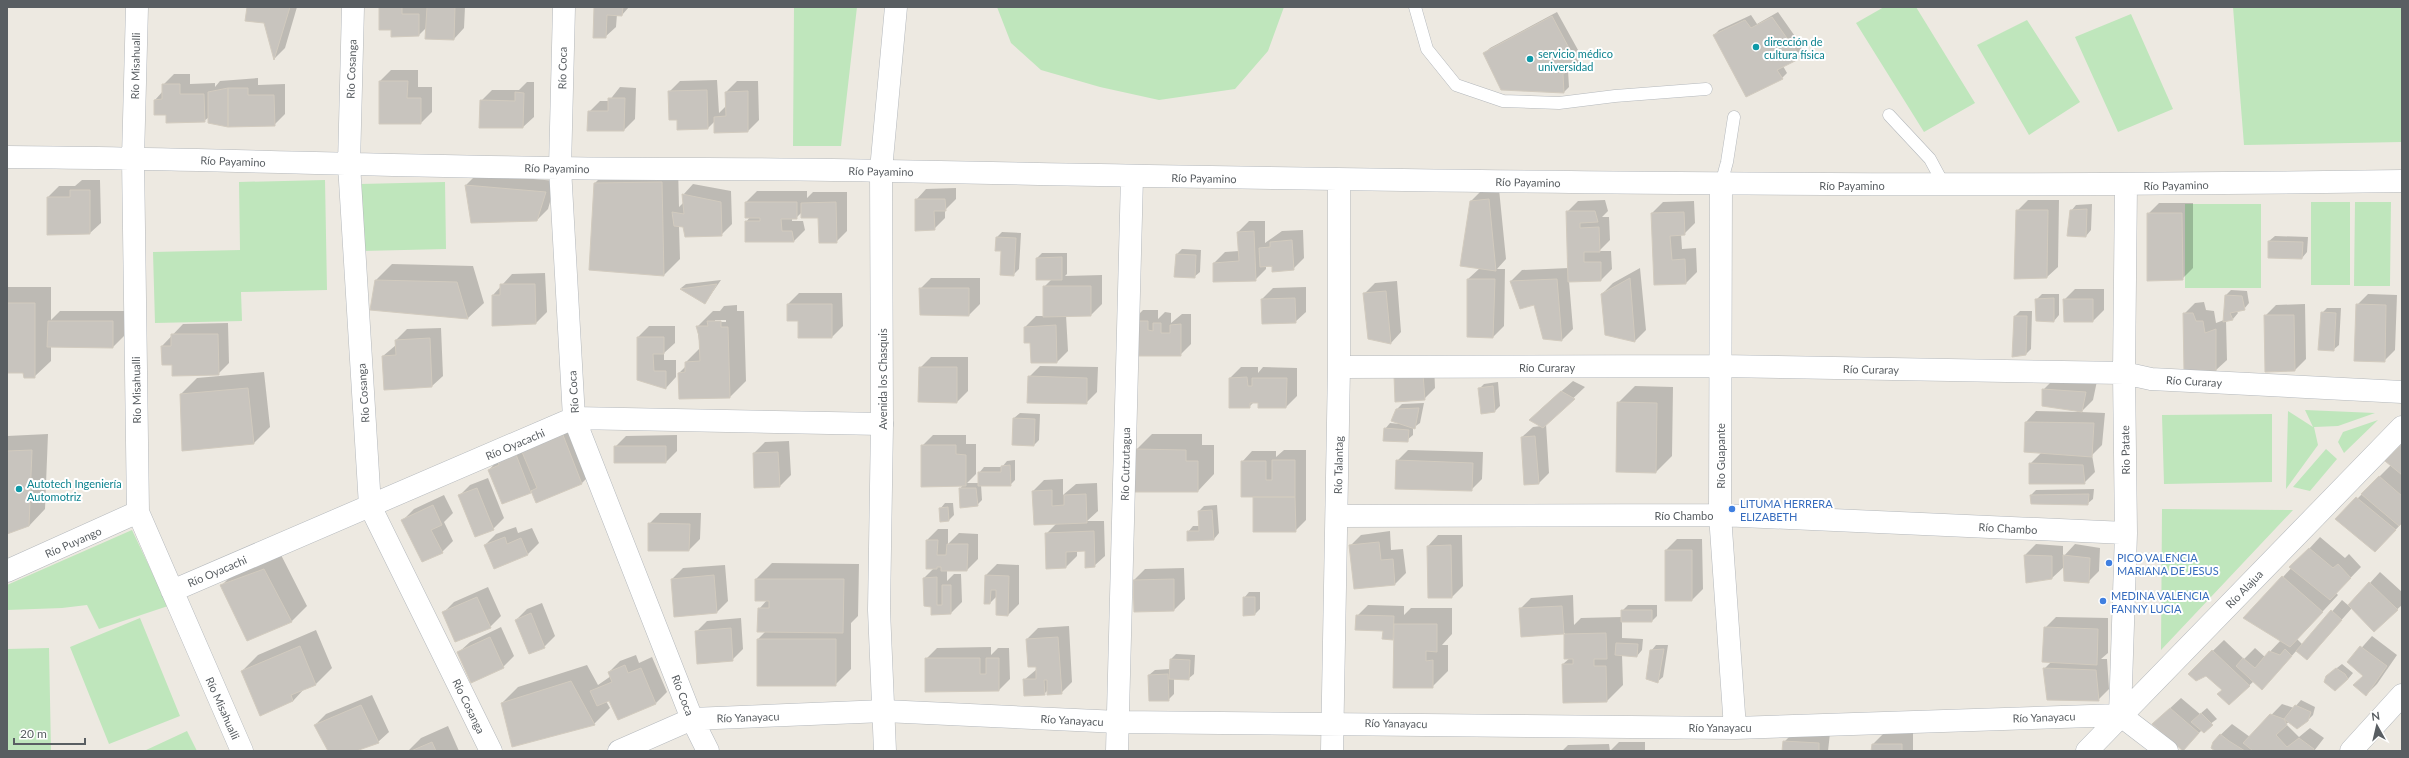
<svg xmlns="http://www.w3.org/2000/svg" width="2409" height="758" font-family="Lato,sans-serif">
  <rect width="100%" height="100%" fill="#ede9e1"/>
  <!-- green -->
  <path fill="#bfe6bc" d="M794,7H857L841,146H793Z
    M997,7H1284L1268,51L1235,89L1159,100L1100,87L1041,70L1011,43Z
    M1884,7H1916L1975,103L1924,132L1856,23Z
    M2233,7H2402V142L2244,145Z
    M2131,14L2173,109L2118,132L2075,37Z
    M2027,20L2080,102L2029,135L1977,45Z
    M325,180L327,290L241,292L242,321L155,323L153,252L240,250L239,182Z
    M445,182L446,249L362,251L360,184Z
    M2311,202H2350V285H2311Z
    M2355,202H2391L2390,286H2354Z
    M2185,204H2261V288H2185Z
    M2305,410L2375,413L2338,426L2314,427L2318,445L2286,489L2288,411L2313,427Z
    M2272,414V482L2164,484L2162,415Z
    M2378,420L2344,453L2338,442L2343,432Z
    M2326,449L2337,459L2310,491L2293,487Z
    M2162,509L2293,510L2161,650Z
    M132,530L168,606L99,629L87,605L62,608L7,610V585Z
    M140,618L180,716L109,744L70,647Z
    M49,648L51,751H7V649Z
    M187,731L197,751H144Z"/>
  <!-- shadow -->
  <path fill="#0003" fill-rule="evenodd" d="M248,7H297L285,48L275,58L265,22Z
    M380,7H465L464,28L454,39L427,27L419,35L392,29Z
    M595,7H629L622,15L617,14L616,27L605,37Z
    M1557,12L1583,59L1568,70L1569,87L1564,92L1484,54L1490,48Z
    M1778,12L1806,52L1800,57L1783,66L1787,73L1782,78L1714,35L1719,30L1751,15L1757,24Z
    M391,70H418V87H432V112L421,123L380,81Z
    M174,74H190V84L215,83V87L220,81L258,78V85L285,84V114L274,125L209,117L204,121L167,114L155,100L163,91V85Z
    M717,80L719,113L726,106V92L737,81H758L759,120L748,131L715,132V121L708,128L678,118L669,92L680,81Z
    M527,82H534V117L523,127L481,101L492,90H519Z
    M620,87L636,88L635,119L624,130H588L589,112L600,101H609Z
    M678,166L679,207L684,202L683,195L693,184L731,191L732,224L721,235L679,226L680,259L664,275L595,183L611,167Z
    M477,174L556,181L548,209L537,220L466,185Z
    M82,180H100L101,223L90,233L48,197L59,186H75Z
    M956,188V199L945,210V218L934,229L916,200L926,189Z
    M1499,189L1506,259L1497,269H1505L1504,326L1493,337L1468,279L1480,268L1471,201L1482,190Z
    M757,191H807V198L813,192H847V231L836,242L819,217L802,212L796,218H792V221H803L805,230L794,241L746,222L750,217L746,202Z
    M1605,200L1608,211L1602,217H1609L1610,240L1599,251H1611L1612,269L1601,280L1569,281L1573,329L1562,340L1535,303L1511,281L1522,270L1569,268L1567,212L1578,201Z
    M2028,200H2059L2058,267L2047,277L2017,211Z
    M1694,201L1695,223L1684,234H1681L1682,249L1696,248L1697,272L1686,283L1655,284L1652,213L1663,202Z
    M2159,203H2193V268L2182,279L2148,214Z
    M2092,204L2091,230L2086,236L2071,211L2076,205Z
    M1249,221H1265V243L1282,231L1303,230L1304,258L1293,269L1266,266V269L1255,280L1214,263L1225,252L1239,251L1238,232Z
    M1002,232L1021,233L1019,269L1013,275L997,237Z
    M2275,236L2308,237L2307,252L2302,258L2269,241Z
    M1182,249L1201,250L1200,272L1194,277L1177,254Z
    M1042,253H1067V274L1065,276L1102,275V304L1091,315H1066L1068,351L1057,362L1031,342H1025V327L1036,316H1044V287L1052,279H1037V258Z
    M392,264L473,266L484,303L468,318L376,280Z
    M1640,268L1646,330L1635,341L1606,334L1602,294L1613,283Z
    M545,273L547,312L536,323L493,295L512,274Z
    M931,278H980V304L969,315L921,314L920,289Z
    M721,280L705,303L681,288L686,284Z
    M1397,281L1401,332L1391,343L1364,294L1375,283Z
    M8,287H51V320L60,311H124V336L113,347L51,346V361L34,377L24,372H7Z
    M1306,287V312L1295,322L1262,299L1273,288Z
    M2075,289H2104V310L2093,321L2064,300Z
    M2231,290L2247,291L2249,303L2244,309L2236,310L2238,313L2233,319L2226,320L2227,360L2216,370L2184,314L2195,303L2204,302L2206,310L2214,311L2216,323L2224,320L2226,295Z
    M799,293H842L843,326L832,337L799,320L788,304Z
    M2042,294H2059V315L2054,321L2036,300Z
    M2368,294L2397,295L2395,350L2384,361L2357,305Z
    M2305,304L2306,359L2295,370L2266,371L2265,316L2276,305Z
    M737,305V311H744L746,381L730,397L679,373L686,366V362L700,348L697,327L713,311H720L724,306ZM715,320H726V322H715Z
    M2327,308H2341L2339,345L2333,350L2322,313Z
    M1143,310H1158V319L1165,312L1171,313V323L1182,314H1191V344L1180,355L1132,321Z
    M2020,311H2032L2031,349L2026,354L2015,316Z
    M228,323L229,363L218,374L173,364H163L162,346L183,324Z
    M649,326H675V343L664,353V360H676V377L666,388L638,380V337Z
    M441,328L443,376L432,386L383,356L396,345V340L407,329Z
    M931,357H968V391L957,402L919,401L920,368Z
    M1434,364L1435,388L1424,399L1395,377Z
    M1040,366L1098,367L1097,392L1086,403L1029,377Z
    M1241,367H1258V373L1263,367L1297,368V396L1286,407H1259V402H1254L1249,407L1230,378Z
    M264,372L270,427L254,443L183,450L181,394L197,378Z
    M2054,379L2097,381L2093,400L2081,412L2105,413L2102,445L2092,455L2095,472L2084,483L2030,464L2042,452L2026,422L2036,411L2078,412L2043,390Z
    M1573,381L1585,387L1546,424L1549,473L1538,484L1522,437L1533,427L1541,426V409Z
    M1498,382L1500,406L1495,411L1479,389L1484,384Z
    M1635,386L1673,387L1672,456L1656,472L1618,403Z
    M1424,403L1420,423L1413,428V435L1407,440L1385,429L1390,423L1400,424L1397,409L1402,404Z
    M1020,413L1040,414L1039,440L1034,445L1014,418Z
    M574,425L593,472L582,483L536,501L532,490L530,492L489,470L498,460Z
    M48,434L45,509L29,526L7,533V436Z
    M1152,434H1202V445H1214V474L1198,491L1136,450Z
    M677,435V451L666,462L615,447L626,436Z
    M933,435H966V444H976V474L967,483H979V473L984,467H1002L1007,461L1015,460V480L1010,485H981L982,500L977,505L960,489L963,485L922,446Z
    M789,441L791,475L780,486L754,453L765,442Z
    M2402,445V523L2386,540L2337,519L2391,465Z
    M1284,450H1306V520L1295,531L1254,495L1242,462L1252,451H1276V457Z
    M1408,450L1483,452L1482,479L1471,490L1397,461Z
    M488,478L504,518L493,529L459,496L470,485Z
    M1063,479V495L1076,484L1097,483L1098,511L1087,521H1104L1105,556L1094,566L1086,550L1077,551V556L1066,567L1046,534L1057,523L1033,491L1044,480Z
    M2094,489L2093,499L2087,504L2031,495L2036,490Z
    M444,495L453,513L444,522L453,541L442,552L403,520L414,509Z
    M945,503H953L954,515L949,520L940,509Z
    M1217,505L1219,533L1214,539L1188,532L1193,526H1200L1199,511L1204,506Z
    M660,513H701L700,539L689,550H649V524Z
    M516,527L518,533L532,528L539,543L528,554L485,545L496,534Z
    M938,529H948V544L959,533L978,534V559L967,570H947V581L954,574H961L962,602L951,613L932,606L924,578L934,568L927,540Z
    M1390,531L1391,550L1403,549L1406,573L1395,584L1350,546L1361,535Z
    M1438,535H1462L1463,586L1452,597L1428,546Z
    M2320,537L2345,558L2349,554L2361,567L2336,593L2338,595L2297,639L2303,645L2342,600L2349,606L2380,572L2402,592V605L2374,630L2352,608L2307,659L2297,650L2273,677L2254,681L2229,704L2224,690L2206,675L2189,674L2224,640L2244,659L2255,648L2265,657L2281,640L2283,577Z
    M1677,539H1702L1703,589L1692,600L1666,550Z
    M2036,544L2063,546V557L2075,544L2100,548L2099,571L2088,582L2065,566L2052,578L2025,555Z
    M280,553L307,606L291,622L221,586L237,570Z
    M772,563L859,564L858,616L851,623V669L835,685L758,639L766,631L759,609L767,600L756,579Z
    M997,564L1019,565V604L1008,615L997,596L990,603L986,575Z
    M725,565L728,601L717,612L672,579L683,568Z
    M1184,568L1185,599L1174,610L1134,580L1145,569Z
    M488,587L501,616L490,627L443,613L454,602Z
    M1249,592H1260V609L1255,614L1244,598Z
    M1573,595L1574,625L1581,618L1622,617V611L1628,605H1657V616L1652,621H1622V638L1643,639L1642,650L1637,656L1622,655L1623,685L1607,701L1563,664L1570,658H1565V633L1521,636L1520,609L1531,598Z
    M542,603L555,636L544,647L516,620L527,609Z
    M1368,605L1404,606V615L1411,608H1452V634L1442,645H1448V671L1432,687L1395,636L1393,639L1384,630L1357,616Z
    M2056,617L2108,618V653L2101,659H2107L2109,689L2098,700L2044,669L2051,662L2045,628Z
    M741,618L743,649L732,660L696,632L707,621Z
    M1069,626L1072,682L1061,693L1048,690L1044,694L1024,680L1037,669L1027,639L1038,628Z
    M501,627L514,656L503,667L459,652L470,642Z
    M316,630L332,668L316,684L305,688L293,701L261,714L242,671L258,655Z
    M2372,636L2397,655L2377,684L2366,695L2364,676L2349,662Z
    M1656,645H1668L1663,677L1657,682L1651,651Z
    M991,647V655L998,648H1009L1010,679L999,690L926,659L937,648Z
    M1176,654L1195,655L1194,674L1188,679H1174V694L1168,700L1149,675L1155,670L1170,669L1171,659Z
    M636,655L639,663L652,657L667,692L656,703L618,719L610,699L606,701L610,708L594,724L502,703L518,687L587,665L598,685L611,676L609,672L620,661Z
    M2342,664L2353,673L2348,679L2333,671Z
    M372,695L389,732L378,742L353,751H329L315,725L326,714Z
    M2181,698L2200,714L2207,708L2217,719L2202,730L2194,738L2153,724Z
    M2301,700L2315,707L2313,715L2307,721L2289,722L2286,724L2299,737L2310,728L2324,738L2314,751H2217L2213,742L2232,724L2250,737L2282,704L2294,708Z
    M448,726L459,751H408L421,738Z
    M1795,731L1830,733L1828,751H1783L1784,742Z
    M1884,733H1913V751H1872L1873,744Z
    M1619,742H1645V751H1610Z
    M1609,744L1610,751H1562L1568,745Z"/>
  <!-- building -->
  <path fill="#c8c4be" stroke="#d2cbbf" d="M247,7H290L274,60L264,23L245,21Z
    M379,7H402V14H419V36L391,37V30H379Z
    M427,7H455L454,40L425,39Z
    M594,7H623L622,16L607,15L606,38H593Z
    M1552,16L1578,65L1563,74L1564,93L1501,90L1483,53Z
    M1772,17L1801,58L1777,70L1783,79L1746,97L1713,35L1745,20L1751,28Z
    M379,81H408L407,98H421V124H379Z
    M162,84H180V94H204L205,122L166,123V115H154V100L162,99Z
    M228,88V127L208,123V92Z
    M228,88H248V95H274L275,126L228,127Z
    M707,90L708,129L677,130V120H669L668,91Z
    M748,91V132L714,133V117L726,116L725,92Z
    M515,92L524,93L523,128H479L480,100L515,101Z
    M608,98H625L624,131H587L588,111H608Z
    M662,182L664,276L589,270L594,183Z
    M465,185L546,192L537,221L471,223Z
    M70,190H90V234L47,235V197H70Z
    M682,194L721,202L722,236L685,237L683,227L674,226L672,212L684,214Z
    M915,199H945L946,211H934L935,230L915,231Z
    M1489,199L1496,271L1460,266L1470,201Z
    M745,202H797V219H781L782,231H792L794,242H745V221H760V218H745Z
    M836,202L837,243H819L818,218H801V203Z
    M2087,209L2086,237L2067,236L2070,210Z
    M2016,210H2048L2047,278L2014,279Z
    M1566,211H1595L1598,222L1580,223V228L1599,227L1600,252H1584V262H1601V281L1568,282Z
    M1684,212L1685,235L1670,236L1672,260L1685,259L1686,284L1654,285L1651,213Z
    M2147,213H2182L2183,280L2147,281Z
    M1254,231L1256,281L1213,282V263L1239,261L1237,232Z
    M996,237L1016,238L1014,276L1000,275L1001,251H995Z
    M1292,240L1294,270L1272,272V266L1260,267L1259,248L1270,247V242Z
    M2268,241L2303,242L2302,259L2268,258Z
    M1176,254L1196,255L1195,278L1174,277Z
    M1062,257V280H1036V258Z
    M1630,278L1635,342L1605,335L1601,294Z
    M1467,279H1495L1493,338L1467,337Z
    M1557,279L1562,341L1543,339L1534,305L1520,309L1510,281Z
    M375,280L457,282L468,319L370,310Z
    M500,284H535L536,324L492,326V295H500Z
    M717,284L705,304L680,289Z
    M1043,286H1091V316L1043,317Z
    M919,288H969V316L920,315Z
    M1386,291L1391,344L1368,339L1363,293Z
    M2225,295L2242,296L2245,310L2230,313L2233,320L2223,322Z
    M1295,298L1296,323L1262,324L1261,299Z
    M2054,298V322L2036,321L2035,299Z
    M2063,299H2093V322H2064Z
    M7,303H35V378H24L23,373H7Z
    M787,304H832V338H798V321H787Z
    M2356,304L2386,305L2385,362L2354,361Z
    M2321,312L2336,313L2334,351L2318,350Z
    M2183,313H2193L2196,321H2203L2205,333L2216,329V371L2184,372Z
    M2264,315H2294L2295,371L2265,372Z
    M2014,316H2027L2026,355L2012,357Z
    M48,321H113V348L47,347Z
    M707,321H721V327H728L730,398L679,399L678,373L685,372V362L700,361L699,336L696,326H708Z
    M1131,321H1148V330L1153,331V323H1161V333H1170V325L1181,324V356H1131Z
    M1056,325L1057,363H1031L1030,343H1024V327Z
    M171,334H218L219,375L172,376V365H162L161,346H171Z
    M637,337H664V354H653L654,371H666V389L637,380Z
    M430,338L432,387L384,390L382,356L396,355L395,340Z
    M919,367H957V403L918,402Z
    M1423,374L1425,400L1395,402L1394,376Z
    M1028,376L1087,378V404L1027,403Z
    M1247,377L1248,386H1252V378H1287L1286,408H1258V403H1250V408H1229V378Z
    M1493,386L1495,412L1481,414L1478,388Z
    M248,388L254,444L182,451L180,394Z
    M2042,389L2086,392L2082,412L2042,406Z
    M1561,391L1575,399L1543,428L1529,420Z
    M1617,402L1657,403L1656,473L1616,472Z
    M1419,408L1415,429L1391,421L1396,409Z
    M1013,418L1035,419L1034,446L1012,445Z
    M2025,422L2094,423L2092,457L2024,452Z
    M1384,428L1409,430L1408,442L1383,441Z
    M563,435L582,484L536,503L531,491L537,488L522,452Z
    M1535,436L1539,484L1524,485L1521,437Z
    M2402,444V475L2385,461Z
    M921,445H956V454L966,455V486L921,487Z
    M614,446H666V463H614Z
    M1135,449L1186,450V461H1198V492H1129Z
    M32,450L29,526L7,534V451Z
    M515,452L531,493L502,504L488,470L499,465L497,459Z
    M778,452L780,487L754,488L753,453Z
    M1272,460H1295V497H1241V461H1266V480H1272Z
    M1396,460L1473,463L1472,491L1395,489Z
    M2029,463L2083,465L2085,484H2029Z
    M1010,465L1011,486H978V472H1001V466Z
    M2379,476L2402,496V523L2399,526L2361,494Z
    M477,488L494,530L475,537L458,495Z
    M959,488H976L978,506L960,508Z
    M1052,490V506L1064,505V495L1086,494L1087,523L1034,525L1032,491Z
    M2089,494L2088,505L2031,504L2030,495Z
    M1253,497H1295L1296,532H1253Z
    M2356,497L2396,530L2375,552L2335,519Z
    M433,505L442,525L431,530L443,553L422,562L401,520Z
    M948,507L949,521L940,522L939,508Z
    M1212,510L1214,540L1187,541V531H1199L1198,511Z
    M648,523L690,524L689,551H648Z
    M1094,531L1095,567L1085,568V551L1066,552V568L1046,569L1045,533Z
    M505,537L507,544L521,538L528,555L494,569L484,545Z
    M926,540H938L937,555H946L947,544H968L967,571H941V567H937V569H926Z
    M1379,542L1381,560L1393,559L1395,585L1354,589L1349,545Z
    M1451,545L1452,598H1428L1427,546Z
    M2309,548L2333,568L2338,564L2351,578L2330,600L2289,567Z
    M1665,550H1692V601H1665Z
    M2024,555L2052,556V579L2026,583Z
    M2063,555L2090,558L2089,583L2064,581Z
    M264,569L292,622L247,641L220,585Z
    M714,575L717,613L674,617L671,579Z
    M985,575L1009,576L1008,616L996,615V590H991L990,604H984Z
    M2282,576L2323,612L2290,647L2243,618Z
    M937,577V605H942V585H951V614L931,615V607L924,606L923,578Z
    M755,579H844L843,633L757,632L758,608H769V601H755Z
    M1174,579V611L1134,612L1133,580Z
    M2369,582L2398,610L2374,632L2348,605Z
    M477,597L491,628L455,642L442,612Z
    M1243,597H1255V615L1243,616Z
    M1562,606L1564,634L1521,637L1519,608Z
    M1621,610H1652V622H1621Z
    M2331,610L2342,620L2307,660L2296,651Z
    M531,613L545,648L529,654L515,620Z
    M1356,615L1394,616L1393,640L1382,639L1383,631L1355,630Z
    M1394,624H1437V652L1426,651V661L1433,660V688H1393Z
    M2044,627L2098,629L2097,665L2042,662Z
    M731,628L733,661L697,664L695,631Z
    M1606,633L1607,659H1594V666H1606L1607,702L1563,703L1562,664H1573V659H1564V634Z
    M490,637L504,668L471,683L457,652Z
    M1058,637L1062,694L1047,695V680H1044L1045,695L1024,696L1023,679H1036V667H1028L1026,639Z
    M757,639H836V686H757Z
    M1616,643L1638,644L1637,657L1615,655Z
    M300,646L316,685L291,695L293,701L260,716L241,671Z
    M2360,646L2387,666L2366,696L2353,685L2363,676L2347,662Z
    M1664,649L1658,683L1646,679L1650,650Z
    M2285,649L2292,656L2262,690L2236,666L2243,658L2255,668L2269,651L2280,655Z
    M2212,650L2250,686L2229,705L2217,694L2222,690L2206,676L2196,681L2188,674Z
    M925,658H980V674H986V658H999V691L925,692Z
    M1170,659L1190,660L1189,680L1169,679Z
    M625,665L628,673L641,668L656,704L618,720L609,701L597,706L590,691L612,682L608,672Z
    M2043,668L2096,670L2099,701L2047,700Z
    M2336,668L2345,674L2348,679L2335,691L2324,682L2326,676Z
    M1168,674L1169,701H1149L1148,675Z
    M571,681L595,725L512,747L501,703Z
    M361,705L379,743L356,751H328L314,725Z
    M2295,705L2311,712L2308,721L2297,729L2284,719Z
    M2170,708L2199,733L2183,751L2152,724Z
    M2201,713L2213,725L2204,733L2191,722Z
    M2270,714L2284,719L2287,725L2276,735L2287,747L2299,738L2314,749L2313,751H2253L2243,743Z
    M2220,734L2229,741L2245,751H2215L2211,748L2213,742Z
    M1783,741L1819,743V751H1782Z
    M432,742L436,751H411Z
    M1872,744H1902V751H1871Z"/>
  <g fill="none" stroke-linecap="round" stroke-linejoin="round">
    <!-- service casing -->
    <g stroke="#b4b8bc" stroke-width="13">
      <path id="service" d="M1415,7L1427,49L1456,85L1503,101L1559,103L1615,96L1706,89
        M1889,115L1930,159L1944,185
        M1721,184L1727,162L1734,117"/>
    </g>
    <!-- minor casing -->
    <g stroke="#b4b8bc" stroke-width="23">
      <path id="minor" d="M137,7L133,158L138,512L242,751
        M353,7L349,164L370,506L491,751
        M564,7L560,168L574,418L692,719L708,751
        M7,157C192,158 376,166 561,168C669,170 777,168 886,171C1391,181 1896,189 2402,181
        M1721,184L1720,515L1735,728
        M1339,367L1721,366L2124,373L2151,379L2402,392
        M1337,516L1720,515L2126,533
        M7,571L138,512
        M172,591L574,418L882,424
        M2120,715L2126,533L2124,373L2126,185
        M619,751L692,719L884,711L1119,722L1735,728L2120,715L2167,751
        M1117,751L1132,177
        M1332,751L1339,367V180
        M2087,751L2402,427"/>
    </g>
    <!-- tertiary casing -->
    <g stroke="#b4b8bc" stroke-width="23">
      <path id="tertiary" d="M885,751L879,610L882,424L881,170L896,7
        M2351,751L2402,695"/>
    </g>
    <!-- service -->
    <use href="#service" stroke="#fff" stroke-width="12"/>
    <!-- minor -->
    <use href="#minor" stroke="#fff" stroke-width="22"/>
    <!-- tertiary -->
    <use href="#tertiary" stroke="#fff" stroke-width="22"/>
  </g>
  <!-- markers -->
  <g fill="#0f9aa8" stroke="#fff" stroke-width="1.5">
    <circle cx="1756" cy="47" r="4"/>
    <circle cx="1530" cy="59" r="4"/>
    <circle cx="19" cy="489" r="4"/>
  </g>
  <g fill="#3f7fe0" stroke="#fff" stroke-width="1.5">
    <circle cx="1732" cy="509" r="4"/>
    <circle cx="2109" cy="563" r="4"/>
    <circle cx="2103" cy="601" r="4"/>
  </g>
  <g text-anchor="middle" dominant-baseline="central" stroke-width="4" stroke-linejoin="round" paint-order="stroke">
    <!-- culture labels -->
    <g font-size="11" fill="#0d838f" stroke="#fff" text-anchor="start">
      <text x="1764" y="41">dirección de<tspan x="1764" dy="13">cultura física</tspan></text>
      <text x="1538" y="53">servicio médico<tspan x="1538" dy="13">universidad</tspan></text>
      <text x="27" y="483">Autotech Ingeniería<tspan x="27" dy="13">Automotriz</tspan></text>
    </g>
    <!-- street labels -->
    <g font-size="11" fill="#595e62" stroke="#fff">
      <text transform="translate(135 66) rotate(-89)">Río Misahualli</text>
      <text transform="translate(562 68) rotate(-89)">Río Coca</text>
      <text transform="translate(351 69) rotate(-88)">Río Cosanga</text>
      <text transform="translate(233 161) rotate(2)">Río Payamino</text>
      <text transform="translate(557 168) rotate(1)">Río Payamino</text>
      <text transform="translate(881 171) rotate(1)">Río Payamino</text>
      <text transform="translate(1204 178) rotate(1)">Río Payamino</text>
      <text transform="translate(1528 182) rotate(1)">Río Payamino</text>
      <text x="1852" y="185">Río Payamino</text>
      <text transform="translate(2176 185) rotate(-1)">Río Payamino</text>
      <text x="1547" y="367">Río Curaray</text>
      <text transform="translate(1871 369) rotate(1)">Río Curaray</text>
      <text transform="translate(882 379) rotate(-90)">Avenida los Chasquis</text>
      <text transform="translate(2194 381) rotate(3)">Río Curaray</text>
      <text transform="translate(136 390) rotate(-91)">Río Misahualli</text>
      <text transform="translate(573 392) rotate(-94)">Río Coca</text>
      <text transform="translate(363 393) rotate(-94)">Río Cosanga</text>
      <text transform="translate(515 444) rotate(-23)">Río Oyacachi</text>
      <text transform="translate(2125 450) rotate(-91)">Rio Patate</text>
      <text transform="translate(1720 456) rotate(-90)">Río Guapante</text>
      <text transform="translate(1125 464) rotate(-89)">Río Cutzutagua</text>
      <text transform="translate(1338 465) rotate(-89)">Río Talantag</text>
      <text x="1684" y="515">Río Chambo</text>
      <text transform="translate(2008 528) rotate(3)">Río Chambo</text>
      <text transform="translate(73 542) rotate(-24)">Río Puyango</text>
      <text transform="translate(217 571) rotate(-23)">Río Oyacachi</text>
      <text transform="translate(2244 589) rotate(-46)">Río Alajua</text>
      <text transform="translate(683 695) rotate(69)">Río Coca</text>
      <text transform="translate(469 706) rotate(64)">Río Cosanga</text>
      <text transform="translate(223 708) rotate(66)">Río Misahualli</text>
      <text transform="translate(748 717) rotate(-2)">Río Yanayacu</text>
      <text transform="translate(2044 717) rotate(-2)">Río Yanayacu</text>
      <text transform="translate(1072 720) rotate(3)">Río Yanayacu</text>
      <text transform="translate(1396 723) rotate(1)">Río Yanayacu</text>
      <text x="1720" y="727">Río Yanayacu</text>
    </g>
    <!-- shop labels -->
    <g font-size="11" fill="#366cbe" stroke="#fff" text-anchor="start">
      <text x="1740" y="503">LITUMA HERRERA<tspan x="1740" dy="13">ELIZABETH</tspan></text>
      <text x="2117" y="557">PICO VALENCIA<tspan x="2117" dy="13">MARIANA DE JESUS</tspan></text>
      <text x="2111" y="595">MEDINA VALENCIA<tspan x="2111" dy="13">FANNY LUCIA</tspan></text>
    </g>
  </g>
  <!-- border -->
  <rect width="2409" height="758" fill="none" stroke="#595e62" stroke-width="16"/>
  <!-- north arrow -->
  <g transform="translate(2377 726) rotate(352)" stroke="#ffffff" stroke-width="3" paint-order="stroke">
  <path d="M0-3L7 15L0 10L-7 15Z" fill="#595e62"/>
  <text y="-6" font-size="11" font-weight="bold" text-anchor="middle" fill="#595e62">N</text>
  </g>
  <!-- scale -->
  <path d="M14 738v6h71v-6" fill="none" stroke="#595e62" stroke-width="2"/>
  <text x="20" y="738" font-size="12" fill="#595e62" stroke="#ffffff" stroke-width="3" paint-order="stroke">20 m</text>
</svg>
